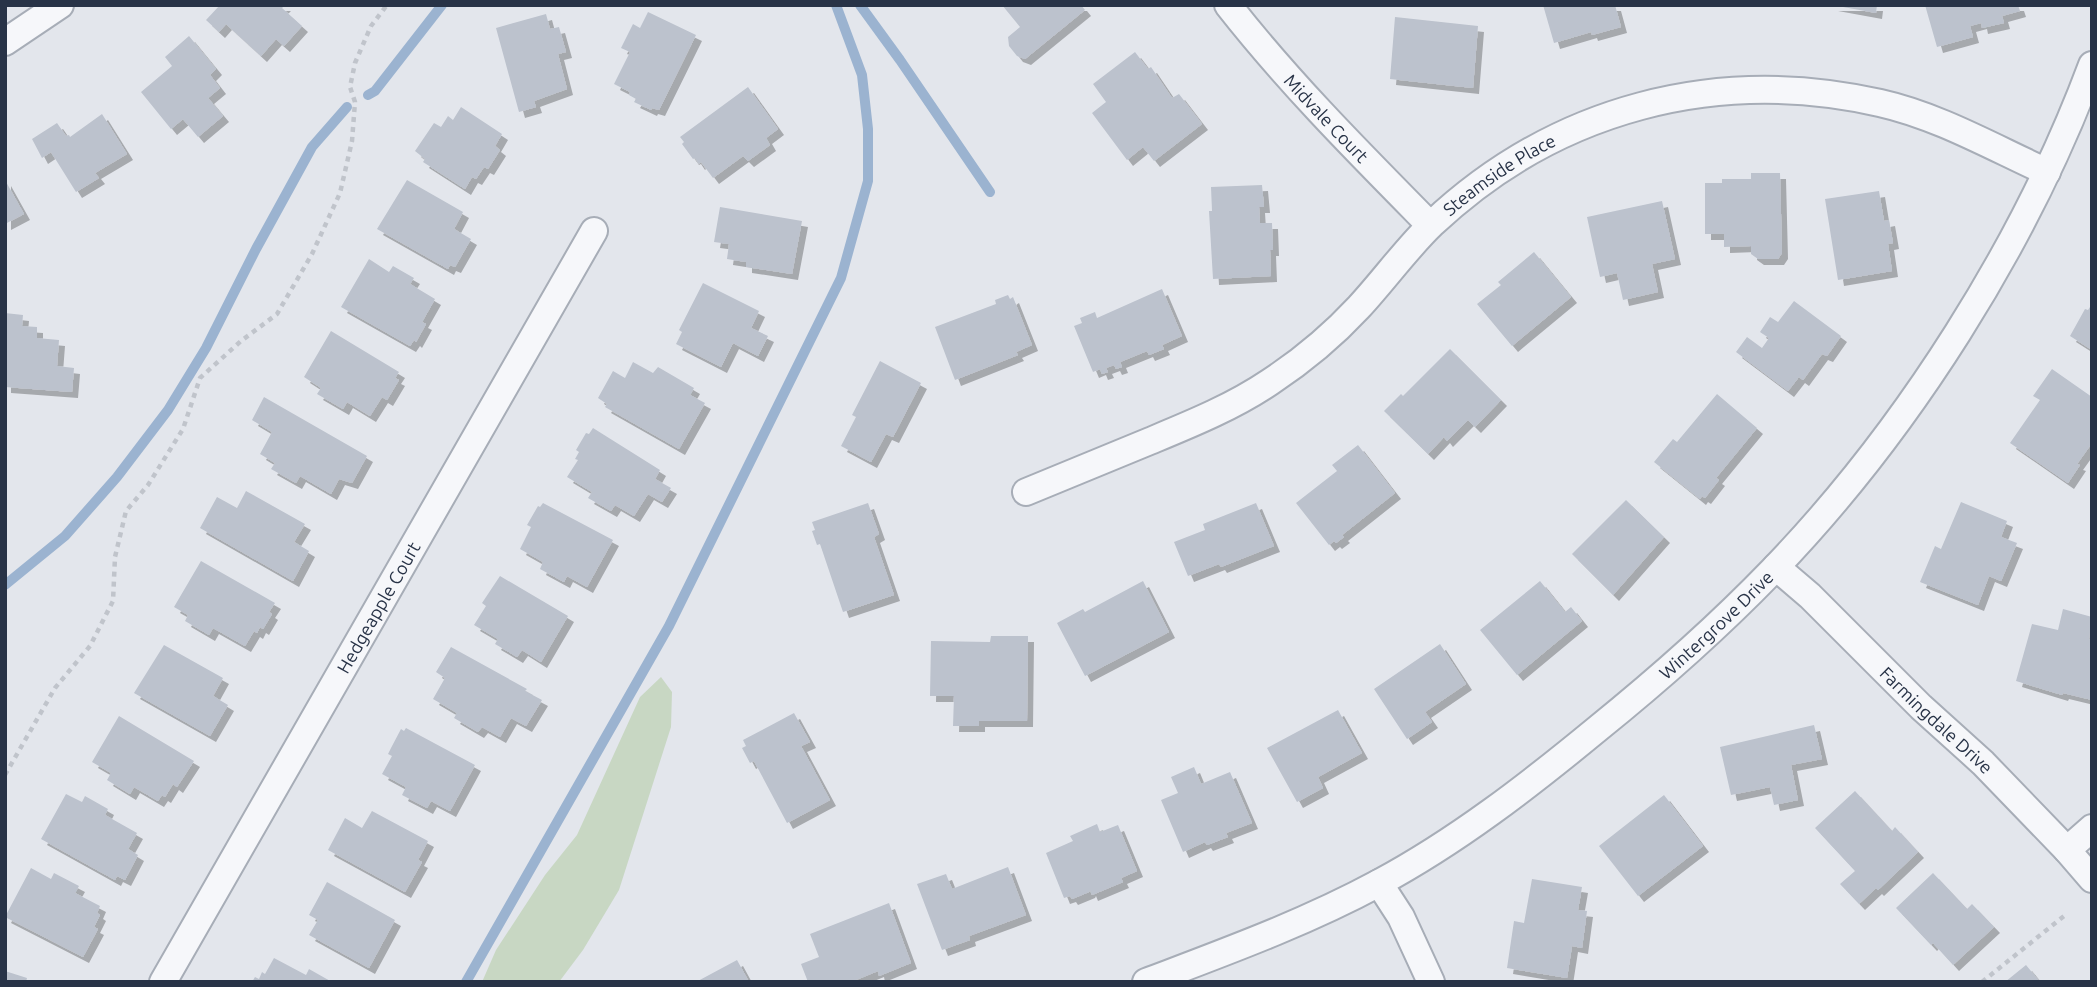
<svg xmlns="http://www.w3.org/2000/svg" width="2097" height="987" font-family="Ubuntu,sans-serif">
  <defs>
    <filter id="shadow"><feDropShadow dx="6" dy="6" stdDeviation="0" flood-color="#0004"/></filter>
  </defs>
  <rect width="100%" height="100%" fill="#e3e6ec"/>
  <!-- green -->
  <path fill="#c8d7c3" d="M661,677L672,692L671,727L619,890L583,950L559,982H482L496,950L545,875L577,835L640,697Z"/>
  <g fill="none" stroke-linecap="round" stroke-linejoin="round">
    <!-- stream -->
    <path stroke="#9bb3d0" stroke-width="10" d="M860,5L900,60L990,192
      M368,95L375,91L442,5
      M5,585L65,536L117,477L168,410L206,348L256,249L312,147L347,107
      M466,982L669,626L841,278L868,181V129L862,75L836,5"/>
  </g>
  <!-- building -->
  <path fill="#bcc2cd" filter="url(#shadow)" d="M220,5H285L282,8L302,26L284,46L276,39L261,56L226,24L219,32L206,20Z
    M1002,5H1081L1085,10L1025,59L1017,56L1009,46L1008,37L1020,27Z
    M1543,5H1615L1621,27L1592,35L1591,32L1554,43Z
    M1832,5H1877L1876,13Z
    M1925,5H2018L2020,11L2002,16L2004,23L1982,28L1981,23L1970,26L1973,37L1937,47Z
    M648,12L696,35L659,110L652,108L651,110L634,102L636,99L629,95L630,92L614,84L630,52L621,48L633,24L640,28Z
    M546,14L550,29L559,27L566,52L558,54L567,89L534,101L536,107L519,112L496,28Z
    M1395,17L1478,26L1473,88L1390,79Z
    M189,36L216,69L210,75L220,88L208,98L223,116L198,137L183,119L171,129L141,92L172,66L165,57Z
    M1135,52L1148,69L1151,67L1172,98L1179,94L1202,124L1154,161L1143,147L1127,160L1092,113L1106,102L1093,84Z
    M748,87L778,129L766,138L770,145L748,161L743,156L713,178L701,162L699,164L695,158L693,159L682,144L684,142L680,137Z
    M461,107L502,134L495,146L500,150L488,169L484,167L476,179L472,177L465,189L423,162L425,159L415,151L434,123L441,127L448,116L453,120Z
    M102,114L127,154L95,173L99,178L76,192L51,152L42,158L32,139L57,123L66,136L69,135L70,137Z
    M1751,173H1780L1782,253L1778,259H1758L1751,254V246L1724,247V234H1705V183H1722V179H1751Z
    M5,180L24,214L5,224Z
    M407,180L463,212L454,229L471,239L455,267L450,265L448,269L377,229Z
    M1262,185L1264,207H1259L1260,223H1272L1273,250H1270L1271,276L1213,279L1209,211H1212L1211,187Z
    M1879,191L1884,221L1889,220L1893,243L1888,244L1892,271L1838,280L1825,199Z
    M1662,201L1675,259L1652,264L1658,292L1623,300L1617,273L1600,277L1587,217Z
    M720,207L802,221L792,274L746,267V262L727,259L729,244L714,242Z
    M1534,252L1571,297L1512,346L1477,304L1501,285L1498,282Z
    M369,259L389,272L393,266L414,278L410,284L435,299L422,322L426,324L416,342L414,340L410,346L341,307Z
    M703,283L759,311L751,328L768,336L758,356L733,343L721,367L676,344L682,332L679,330Z
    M1162,289L1182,336L1162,345L1164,349L1149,355L1147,351L1120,362L1122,367L1116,369L1114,365L1106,368L1108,372L1102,374L1100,369L1093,372L1074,326L1082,323L1080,318L1095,312L1097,318Z
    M1008,295L1010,299L1013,297L1032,345L1016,352L1018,355L955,380L935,327L996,304L995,300Z
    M1794,301L1841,336L1827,356L1822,354L1803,380L1799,377L1788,391L1736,352L1747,337L1762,348L1769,338L1760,332L1770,317L1778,322Z
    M2092,304V350L2070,336L2085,309L2088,310Z
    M5,313L23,315L22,326L37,327V338L59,340L57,366L74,368L72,392L5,387Z
    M331,331L399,372L395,378L399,380L387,400L382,397L370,416L347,402L343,409L317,394L321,388L304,377Z
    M1450,349L1501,400L1475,427L1468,420L1447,441L1444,437L1428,454L1384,411L1401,394L1403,396Z
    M880,361L921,383L893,437L886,434L871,462L841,446L856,417L852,415Z
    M633,362L653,373L658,367L694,388L690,395L705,403L679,449L605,407L607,404L598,398L613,371L625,378Z
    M2052,369L2092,397V443L2077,464L2080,465L2068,483L2010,443L2040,400L2033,396Z
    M1717,394L1757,428L1716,478L1719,480L1705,498L1702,496L1700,499L1654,462L1673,439L1677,442Z
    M264,397L367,456L352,483L339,479L331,494L300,476L296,483L271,469L275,463L260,454L272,432L252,420Z
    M593,428L660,470L655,479L671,488L662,502L648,494L634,516L615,505L611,511L588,498L592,492L567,477L578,460L575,459L579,452L576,450L586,433L589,434Z
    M1358,445L1395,493L1342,535L1344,537L1336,543L1334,541L1329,545L1296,503L1337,471L1332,465Z
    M246,491L305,524L294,542L309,551L293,581L200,528L217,497L237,508Z
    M1626,500L1664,537L1613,595L1572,554Z
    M1961,502L2007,521L2001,537L2017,543L2001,581L1989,576L1978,605L1920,582L1935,546L1941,549Z
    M543,503L613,540L587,587L567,576L564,582L540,569L543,562L520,549L531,527L527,525L538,506L540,507Z
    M868,503L879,534L874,537L894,595L843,612L820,544L817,545L812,531L815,530L812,522Z
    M1256,503L1274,546L1221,567L1219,564L1188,576L1174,542L1205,530L1203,524Z
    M201,561L275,603L269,612L272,614L263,629L260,627L257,633L254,631L245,646L213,628L209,635L185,621L188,615L174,607Z
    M500,576L568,616L541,662L522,650L517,657L495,644L498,639L474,625L486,606L482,603Z
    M1143,581L1169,632L1085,676L1057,623L1083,609L1085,612Z
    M1540,581L1565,612L1571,607L1582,621L1517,675L1480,630Z
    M2063,609L2092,617L2089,639L2092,640V700L2063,693L2062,695L2016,681L2032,624L2058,630Z
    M991,636H1028L1027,721H979V726H953L954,696H930L931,641L990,642Z
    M1440,644L1466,684L1425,712L1432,722L1407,739L1374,689Z
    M164,645L223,678L213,696L228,705L210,736L134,693Z
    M451,647L527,689L525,691L542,700L526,726L511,718L500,737L482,727L478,732L454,718L457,713L433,699L445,678L436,672Z
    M1338,710L1362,753L1318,777L1323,788L1297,802L1267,748Z
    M794,713L810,742L801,746L830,800L787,823L754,761L750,763L742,748L746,746L743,740Z
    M119,716L194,761L177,787L173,784L165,797L162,795L158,801L134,787L130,794L107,780L111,773L92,762Z
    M1814,725L1822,759L1791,765L1798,800L1774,805L1770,787L1731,795L1720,747Z
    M406,728L475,765L450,811L431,801L427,808L402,795L406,787L382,774L392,756L388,754L391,748L401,729L404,731Z
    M1194,767L1201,784L1230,772L1252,823L1226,833L1228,837L1207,845L1205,842L1183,852L1161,800L1178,793L1171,777Z
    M1855,791L1892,831L1895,827L1918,852L1878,890L1876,888L1859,904L1840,884L1855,871L1815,828Z
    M66,794L82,802L85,796L108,809L105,815L137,833L128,849L138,855L125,880L117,876L115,880L41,839Z
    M1664,795L1703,846L1638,896L1599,846Z
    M372,811L428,841L418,860L422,862L405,892L328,850L345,818L362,828Z
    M1097,824L1100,832L1118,825L1137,871L1121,878L1123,882L1092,895L1090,890L1089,892L1072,899L1070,896L1064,898L1046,853L1073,841L1070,836Z
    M1008,867L1026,915L969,936L970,940L942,950L917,884L946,874L952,889Z
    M31,868L51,879L54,873L79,886L75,893L100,906L97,913L100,915L94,927L98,929L83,957L5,917Z
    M1933,873L1967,909L1972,904L1994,927L1953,965L1933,943L1931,945L1896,908Z
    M1532,879L1582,887L1578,910L1587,911L1582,948L1572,946L1567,978L1507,968L1514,921L1524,923Z
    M327,882L395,920L369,968L309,935L318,920L309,915Z
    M889,903L911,963L879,976L878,971L851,982H808L801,964L819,957L810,934Z
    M274,958L306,975L309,969L332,982H252L255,977L259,979L262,972L265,974Z
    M737,960L749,982H696Z
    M2026,965L2040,982H2005Z
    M5,971L27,978L26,982H5Z"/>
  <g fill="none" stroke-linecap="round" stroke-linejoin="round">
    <!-- street casing -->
    <g stroke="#a7adb7" stroke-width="30">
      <g id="street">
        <path id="s1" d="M1228,5C1290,84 1360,154 1430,225"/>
        <path d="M5,42L60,5"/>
        <path id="s2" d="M1026,492C1067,475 1109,458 1150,441C1191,424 1233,407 1270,382C1302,361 1333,335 1359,307C1384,280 1406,249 1432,224C1555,108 1716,66 1880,103C1938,116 1992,147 2047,172"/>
        <path id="s3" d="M1776,567L1810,596L1921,707L1983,763L2067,850L2092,879"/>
        <path d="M2067,850L2092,828"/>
        <path d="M1379,883L1401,917L1431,982"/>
        <path id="s4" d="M163,982L594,231"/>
        <path id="s5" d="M1146,982C1225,952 1305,923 1379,883C1457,841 1528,786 1596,730C1658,680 1718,627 1773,570C1907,431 2025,245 2092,65"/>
      </g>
    </g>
    <!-- path -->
    <path stroke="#c0c4cb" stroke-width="4.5" stroke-dasharray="5 5" stroke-linecap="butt" d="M5,775L55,688L90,646L113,601L115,557L126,511L148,485L183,429L200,378L241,341L277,314L312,254L340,193L352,141L355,102L350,87L355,63L371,26L387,5
      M1982,982L2064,916"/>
    <!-- street -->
    <use href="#street" stroke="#f6f7fa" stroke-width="26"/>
  </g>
  <g text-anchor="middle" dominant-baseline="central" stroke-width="6" stroke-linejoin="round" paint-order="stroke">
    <!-- street labels -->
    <g font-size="18" fill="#283347" stroke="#f3f5f9">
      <text stroke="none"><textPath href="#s1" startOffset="150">Midvale Court</textPath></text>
      <text stroke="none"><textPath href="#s2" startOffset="579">Steamside Place</textPath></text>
      <text stroke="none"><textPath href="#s4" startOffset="432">Hedgeapple Court</textPath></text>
      <text stroke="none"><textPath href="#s5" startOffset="679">Wintergrove Drive</textPath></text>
      <text stroke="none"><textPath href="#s3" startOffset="222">Farmingdale Drive</textPath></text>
    </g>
  </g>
  <!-- border -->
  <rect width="2097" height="987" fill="none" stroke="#283347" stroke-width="14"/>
</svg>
